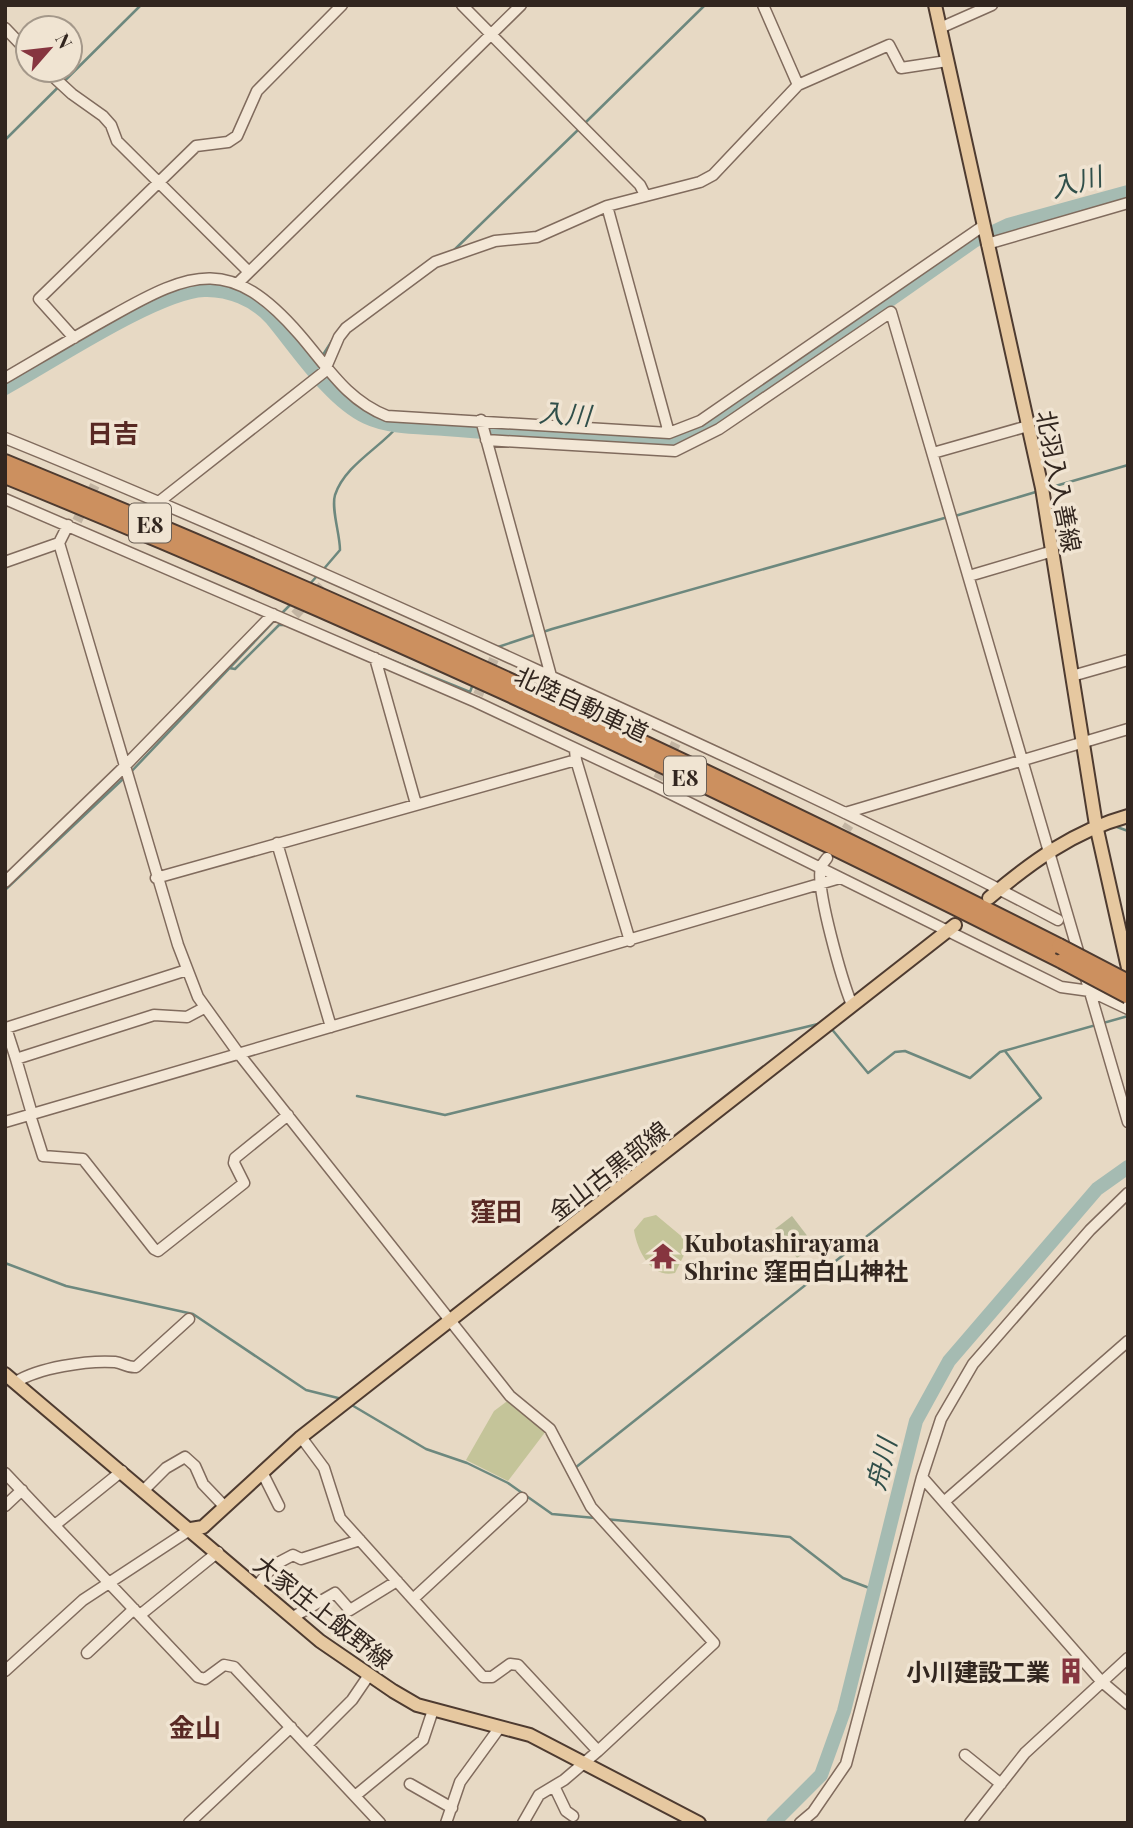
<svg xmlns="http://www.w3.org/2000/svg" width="1133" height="1828" font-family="'Playfair Display','Noto Sans JP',serif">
  <rect width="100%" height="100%" fill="#e7d9c4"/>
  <!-- green -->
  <path fill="#c4c499" d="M656,1215L686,1240V1251L675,1273C651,1279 637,1250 634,1230L644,1218Z
    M510,1399L546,1431L508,1481L466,1460L494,1411Z"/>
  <!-- cemetery -->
  <path fill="#b9ba98" d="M792,1216L815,1246L797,1258L775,1229Z"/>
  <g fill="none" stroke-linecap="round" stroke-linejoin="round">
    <!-- stream -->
    <path stroke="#6d887e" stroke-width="2.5" d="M585,123L705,5
      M5,140L141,5
      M452,252L580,128
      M356,315L429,261
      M321,358L342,325
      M1045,489L1128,465
      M955,516L1039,491
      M322,571L340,550C340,534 331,509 335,495C345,465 380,448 399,425
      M308,586L317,576
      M281,614L291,604
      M498,647L552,629L948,517
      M376,654L470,692L473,684
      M229,668L235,669L279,625H287
      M129,774L276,619
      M1117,827L1128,831
      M5,890L124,778
      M830,1027L868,1073L895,1052L905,1051L970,1078L1000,1052L1128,1016
      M357,1096L445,1115L822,1023
      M5,1263L66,1286L193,1314L306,1390L342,1399
      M350,1404L426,1449L467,1463L508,1483L552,1514L595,1518
      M575,1468L1041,1098L1005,1051
      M605,1519L790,1537L843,1578L872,1589"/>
    <!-- river -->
    <path stroke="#a5bbb2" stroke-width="14" d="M5,388C51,363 157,292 204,290C228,289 255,300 271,318C297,349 330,400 366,417C389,428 420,427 445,429C516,435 587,438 658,443L683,440L703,431L974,241L1008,225L1128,192
      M773,1823L821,1775L844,1711L916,1421L949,1361L1097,1189L1128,1167"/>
    <!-- minor-tunnel -->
    <path stroke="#c3b5a3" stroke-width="10" stroke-dasharray="10 5" stroke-linecap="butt" d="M77,521L95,485
      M295,615L323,585
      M478,695L494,659
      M658,779L676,743
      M838,842L849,825"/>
    <!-- minor casing -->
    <g stroke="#806b5d" stroke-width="13">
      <path id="minor" d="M462,5L640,185L645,195
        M763,5L798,85
        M5,28L28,52
        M940,28L992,5
        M46,70L72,94L103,116L111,125L117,141L249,272
        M607,206L669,433
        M987,244L1128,203
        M237,284L521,5
        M74,338L39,299L196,146L228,142L237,136L257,91L342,5
        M5,378C41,357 76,336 112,316C193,270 231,256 299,334C327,366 346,400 387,416L669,433L700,421L983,226
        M481,420L551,676
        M5,438C185,511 362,590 539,671C713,750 888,830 1058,920
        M486,440L675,451L719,429L891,312L1128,1122
        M933,453L1028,426
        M5,499L476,702L655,786L1061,987L1090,991L1128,1009
        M160,501L324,372L339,337L346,328L435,262L495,241L537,237L607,206L700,182L713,175L798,85L889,45L901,68L947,61
        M68,525L59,543L178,945L198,997L239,1054L510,1396L550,1429L591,1507L714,1643L598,1751L564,1780L539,1795L523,1823
        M5,562L59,543
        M969,576L1053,551
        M375,658L416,804
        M1072,676L1128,660
        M576,760L630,941
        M845,813L1128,729
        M277,843L331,1027
        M827,858C825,861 822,864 821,867C815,888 843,983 852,1005
        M156,878L576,760L575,750
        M5,882L124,767L273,614
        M16,1059L6,1028L187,970
        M32,1114L16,1059L154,1015L187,1017L204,1008
        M30,1115L43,1156L83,1159L154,1249L158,1251L244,1183L234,1163L235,1158L288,1115
        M5,1122L840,878
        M16,1382C38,1368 87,1360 115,1362C123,1363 128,1368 136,1367L189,1319
        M301,1437L324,1468L340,1518L483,1677H492L510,1664L518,1665L598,1751
        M262,1472L279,1506
        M5,1473L198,1677L205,1679L224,1665L234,1667L380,1823
        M922,1477L1101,1681L1128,1704
        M144,1490L166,1468L185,1457L195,1466L203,1484L224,1506
        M945,1501L1128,1341
        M5,1506L22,1490
        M55,1525L122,1471
        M257,1586L274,1565L293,1555L301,1559L360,1540
        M413,1599L522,1498
        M140,1615L218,1552
        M293,1617L335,1593L350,1610L397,1581
        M87,1653L134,1609
        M5,1671L83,1600L191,1529
        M307,1745L352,1700L369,1675
        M965,1755L1001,1784
        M410,1784L452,1808
        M554,1786L566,1811L573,1816
        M355,1796L423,1740L433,1710
        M189,1823L291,1727
        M446,1823L460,1782L500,1727
        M800,1823L813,1812L846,1764L922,1477L941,1419L973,1364L1090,1230L1128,1193
        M970,1823L1025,1753L1128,1658"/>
    </g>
    <!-- major casing -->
    <g stroke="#4e3b30" stroke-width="16">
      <path id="major" d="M935,5L1042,488L1096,825L1128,968
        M989,898C1031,862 1074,831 1128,816
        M5,1374L320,1641L393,1691L417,1705L530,1735L699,1823
        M191,1529L203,1527L301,1437L955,925"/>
    </g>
    <!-- highway casing -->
    <g stroke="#4e3b30" stroke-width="18">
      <path id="highway" d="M5,462C363,608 714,771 1059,946
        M5,476C364,622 716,786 1062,961"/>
    </g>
    <!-- minor -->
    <use href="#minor" stroke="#f3e7d6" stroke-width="10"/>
    <!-- major -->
    <use href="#major" stroke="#e6c8a0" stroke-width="12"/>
    <!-- highway -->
    <use href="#highway" stroke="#cc905f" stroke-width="14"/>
    <!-- highway-bridge casing -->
    <g stroke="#4e3b30" stroke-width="18" stroke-linecap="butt">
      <path id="highway-bridge" d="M1059,946L1128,982
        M1062,961L1128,996"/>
    </g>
    <!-- highway-bridge -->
    <use href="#highway-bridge" stroke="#cc905f" stroke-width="14"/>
  </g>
  <!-- icons -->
  <defs>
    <g id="temple-bare" transform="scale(2.1)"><path d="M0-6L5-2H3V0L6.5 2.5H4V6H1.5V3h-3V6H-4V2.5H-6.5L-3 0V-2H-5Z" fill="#86353f" stroke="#f0e4d2" stroke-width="2.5" paint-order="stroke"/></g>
    <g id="building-bare" transform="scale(2.1)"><path d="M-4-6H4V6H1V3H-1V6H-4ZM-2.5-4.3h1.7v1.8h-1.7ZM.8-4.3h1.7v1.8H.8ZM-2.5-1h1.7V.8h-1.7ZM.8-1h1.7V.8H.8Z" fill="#86353f" stroke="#f0e4d2" stroke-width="2.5" paint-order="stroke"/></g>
  </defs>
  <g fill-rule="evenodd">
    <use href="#temple-bare" x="663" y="1256"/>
    <use href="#building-bare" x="1071" y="1671"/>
  </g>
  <g text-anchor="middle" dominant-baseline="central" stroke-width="7" stroke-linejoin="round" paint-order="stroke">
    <!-- shield labels -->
    <g fill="#f0e4d2" stroke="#6b5f55" stroke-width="2">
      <rect x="129" y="503.5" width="42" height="39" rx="5"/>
      <rect x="664" y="756.5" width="42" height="39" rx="5"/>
    </g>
    <g font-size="23" font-weight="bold" fill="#32261f">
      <text x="150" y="523">E8</text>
      <text x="685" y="776">E8</text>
    </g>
    <!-- street labels -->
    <g font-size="24" fill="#32261f" stroke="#f0e4d2">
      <text transform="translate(1060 481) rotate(79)">北羽入入善線</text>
      <text transform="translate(582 703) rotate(25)">北陸自動車道</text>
      <text transform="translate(608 1170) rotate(-38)">金山古黒部線</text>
      <text transform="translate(324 1611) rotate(38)">大家庄上飯野線</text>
    </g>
    <!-- poi labels -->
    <g font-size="24" font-weight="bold" fill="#32261f" stroke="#f0e4d2" text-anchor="start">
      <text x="684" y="1242">Kubotashirayama<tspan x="684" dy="28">Shrine 窪田白山神社</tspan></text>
      <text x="1050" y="1671" text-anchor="end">小川建設工業</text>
    </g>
    <!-- water labels -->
    <g font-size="26" font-style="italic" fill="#304f4a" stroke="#f0e4d2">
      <text transform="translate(1076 181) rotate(-15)">入川</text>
      <text transform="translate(565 413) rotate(4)">入川</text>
      <text transform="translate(880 1464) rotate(-76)">舟川</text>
    </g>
    <!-- neighbourhood labels -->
    <g font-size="26" font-weight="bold" fill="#582924" stroke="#f0e4d2">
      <text x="113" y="432">日吉</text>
      <text x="496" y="1210">窪田</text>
      <text x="195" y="1726">金山</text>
    </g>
  </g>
  <!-- border -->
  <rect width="1133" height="1828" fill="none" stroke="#32261f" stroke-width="14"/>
  <!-- north arrow -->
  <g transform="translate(49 49) rotate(62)"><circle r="33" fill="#f0e4d2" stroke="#a4988a" stroke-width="2"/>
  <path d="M0-5L12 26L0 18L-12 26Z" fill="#86353f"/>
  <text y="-10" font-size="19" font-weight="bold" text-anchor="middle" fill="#32261f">N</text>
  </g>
</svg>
